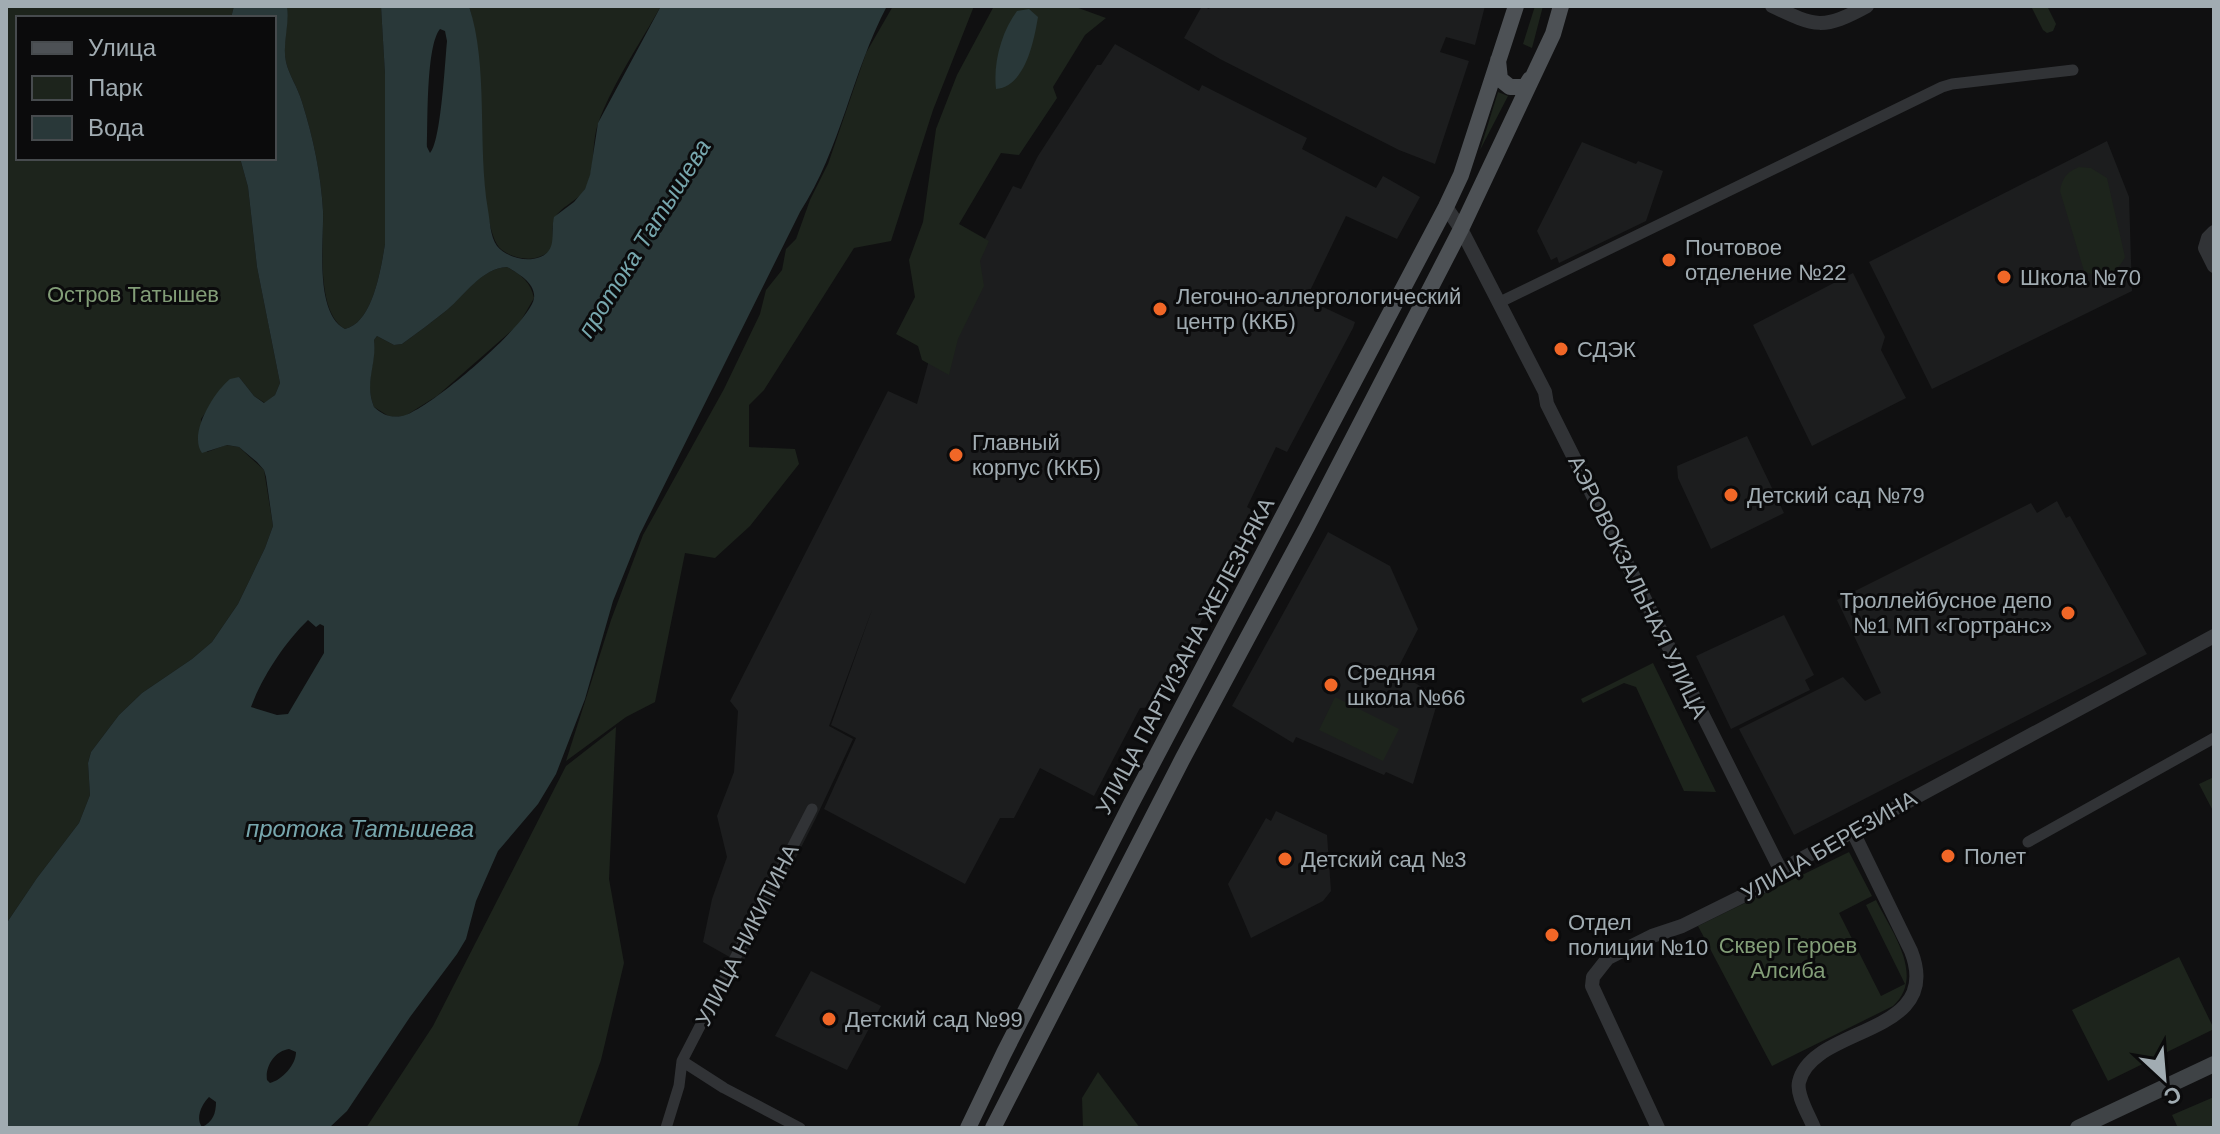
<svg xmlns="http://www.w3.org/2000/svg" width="2220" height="1134" font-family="Arial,sans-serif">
  <rect width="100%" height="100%" fill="#101011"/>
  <!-- built -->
  <path fill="#1c1d1e" d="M1202,6L1209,9L1211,6H1485L1475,45L1446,37L1440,52L1469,61L1435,164L1399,150L1220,59L1184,38Z
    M1115,44L1199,91L1202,85L1307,138L1302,149L1376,188L1383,176L1420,197L1397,239L1346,216L1306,299L1355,322L1353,328L1287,452L1276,447L1247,507L1257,513L1157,707L1140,708L1094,796L1040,768L1014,818H1000L965,884L824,809L856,738L831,725L873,607L829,726L853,739L816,818L742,964L703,942L712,899L727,857L717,816L734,772L738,711L730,701L888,391L917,404L928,364L927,348L1013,186L1021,189L1038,156L1097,65H1101Z
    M2107,141L2129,197L2132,291L1932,389L1869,262Z
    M1582,142L1636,164L1638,161L1663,171L1646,221L1559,263L1557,257L1551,260L1537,231Z
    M1853,273L1885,337L1881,350L1906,398L1812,446L1753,325Z
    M1747,436L1784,513L1711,549L1678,478L1677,466Z
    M2057,501L2066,518L2070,516L2147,654L1794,835L1739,729L1843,677L1865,701L1881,693L1837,600L2031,503L2037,513Z
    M1328,532L1390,566L1418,629L1396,672L1439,697L1413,784L1386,772L1384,775L1296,737L1293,743L1232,706Z
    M1784,615L1814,675L1805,680L1810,690L1731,729L1696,656Z
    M1276,811L1327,835L1331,891L1323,901L1251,938L1228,884L1266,818L1271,821Z
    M811,971L881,1006L847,1070L775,1036Z"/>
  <!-- green -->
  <path fill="#1d241c" d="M6,6H234L231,18H18V158H240L248,187L257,267L280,383L275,395L265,403L254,396L239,377L213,402L201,419L207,452L226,445L239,447L264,470L273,526L265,548L238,604L212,642L192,659L142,693L119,715L91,752L88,763L90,795L79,823L37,878L6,924Z
    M287,6H381L385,74V244C381,268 373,323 345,329C315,312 324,241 323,211C321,174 313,137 302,102C298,88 289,75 286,62C282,44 289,24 287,6Z
    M469,6H661C642,40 610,88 598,124C591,144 596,170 585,189C578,202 555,208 553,224C551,234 557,244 548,252C535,263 514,259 502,250C474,229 484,52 469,6Z
    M893,6H974L933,110L891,241L854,248L764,390L749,405V447L795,449L799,464L750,526L715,558L685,553L655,702L626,717L566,761L611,620L643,535L724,389L760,314L766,290L782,270L786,249L796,239L810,200L828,164L866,53Z
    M994,6H1073L1106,18L1085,35L1053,87L1057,98L1019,155L1001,153L959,224L989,241L980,261L984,286L958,339L949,375L922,360L918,346L896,334L915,297L909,260L923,222L936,129L957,75Z
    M1535,6H1543L1532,48L1523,44Z
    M2031,6H2047L2056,24L2053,31L2047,33L2043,30Z
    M1498,92L1508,96L1480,150Z
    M2079,167L2091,168L2107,178L2125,257C2117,274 2101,281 2084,271L2060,191C2062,178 2067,172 2079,167Z
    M507,267C520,274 531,282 534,298L519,324L437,396L405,416L390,417L374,407C364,383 376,364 374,340L377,336L394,345L402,344C417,333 432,322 447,310C464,295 482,268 507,267Z
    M1653,663L1716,792L1684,791L1636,687L1624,683L1583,703L1581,699Z
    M1335,697L1399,729L1383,761L1319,730Z
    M616,727L609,879L624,963L601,1060L577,1128H366L433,1026L566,766Z
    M2214,777V808L2212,809L2199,784Z
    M1849,852L1872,896L1839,913L1881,996L1905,984L1866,905L1876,900C1891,931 1926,976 1893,1006L1772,1066L1698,926Z
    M2179,957L2214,1029L2108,1081L2072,1010Z
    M1098,1072L1140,1128H1083L1082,1098Z
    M2214,1097V1128H2178L2172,1115Z"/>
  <!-- water -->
  <path fill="#293839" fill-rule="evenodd" d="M234,6H287C290,24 282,44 286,62C289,75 298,88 302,102C313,137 321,174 323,211C324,241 314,313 345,329C373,323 381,268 385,244V74L381,6H469C489,67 477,145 488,210C490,221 490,236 497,246C505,256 524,262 537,258C559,252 550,233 554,217L574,202L585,189L590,175L598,123L661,6H887C852,72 841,149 800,212L640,534L613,601L585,699L556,774L538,804L498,851L476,901L466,939L457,954L410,1017L347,1111L329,1128H6V924L37,878L79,823L90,795L88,763L91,752L119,715L142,693L192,659L212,642L238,604L265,548L273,526L266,477L264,470L257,462L239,447L227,445L202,453C188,434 214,392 230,379L239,377L254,396L264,403L275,395L280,383L257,267L248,187L240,158H274V18H231ZM440,29L445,31L447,41C445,62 441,142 430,153L427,147C428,122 426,46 440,29ZM507,267C517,273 536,283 534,298C531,323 426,412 402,416C390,418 383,415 374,407C364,383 377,364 374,340L377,336L394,345L402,344C417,333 432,322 447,310C465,295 482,268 507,267ZM308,620L316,627L320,624L324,626V653L288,714L277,715L251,707C262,677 285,642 308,620ZM289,1049L296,1052C296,1065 282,1080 270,1083L267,1080C265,1066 275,1051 289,1049ZM209,1097L216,1102C216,1113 213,1122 202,1127C195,1118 202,1104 209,1097Z
    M1029,9L1038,17C1034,40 1026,86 996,89C993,62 1002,31 1017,11Z"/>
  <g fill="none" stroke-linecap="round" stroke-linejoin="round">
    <!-- minor -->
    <path stroke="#313336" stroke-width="11" d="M1498,303L1942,87L1952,84L2073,70
      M2028,842L2214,738
      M682,1061L724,1088L800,1128
      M666,1128L679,1086L682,1061L812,809"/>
    <!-- tertiary -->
    <path stroke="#313336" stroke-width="14" d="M1772,6C1816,27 1823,30 1867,6
      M1446,207L1461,229L1545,392L1547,404L1781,871
      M2214,232L2208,238L2205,248L2214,266
      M1658,1128L1592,986L1593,977L1608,958L1652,936L1682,926L1767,884L1781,871L1794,863L2214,636
      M1814,1128C1809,1115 1796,1095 1799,1082C1812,1025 1945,1037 1911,951L1853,832"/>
    <!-- secondary -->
    <path stroke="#3f4346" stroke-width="16" d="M2078,1128L2214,1064"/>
    <!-- primary -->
    <path stroke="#4d5155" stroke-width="16" d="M1498,60L1500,79L1510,87H1525L1530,79
      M968,1128L1004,1053L1131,804L1446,207L1461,175L1516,6
      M993,1128L1183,758L1307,527L1461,229L1553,34L1561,6"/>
  </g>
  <!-- markers -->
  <g fill="#f16727" stroke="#0b0b0c" stroke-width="3">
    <circle cx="1669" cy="260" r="8"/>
    <circle cx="2004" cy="277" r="8"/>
    <circle cx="1160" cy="309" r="8"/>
    <circle cx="1561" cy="349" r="8"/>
    <circle cx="956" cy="455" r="8"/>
    <circle cx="1731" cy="495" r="8"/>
    <circle cx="2068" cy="613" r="8"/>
    <circle cx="1331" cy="685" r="8"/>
    <circle cx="1948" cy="856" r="8"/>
    <circle cx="1285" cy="859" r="8"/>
    <circle cx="1552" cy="935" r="8"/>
    <circle cx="829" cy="1019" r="8"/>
  </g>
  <g text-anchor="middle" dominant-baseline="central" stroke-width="6" stroke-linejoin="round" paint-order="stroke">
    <!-- poi labels -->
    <g font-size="22" fill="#a1acb2" stroke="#0b0b0c" text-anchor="start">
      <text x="1685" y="247">Почтовое<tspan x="1685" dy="25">отделение №22</tspan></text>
      <text x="2020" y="277">Школа №70</text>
      <text x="1176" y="296">Легочно-аллергологический<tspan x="1176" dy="25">центр (ККБ)</tspan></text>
      <text x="1577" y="349">СДЭК</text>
      <text x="972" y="442">Главный<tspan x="972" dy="25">корпус (ККБ)</tspan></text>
      <text x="1747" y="495">Детский сад №79</text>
      <text x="2052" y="600" text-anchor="end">Троллейбусное депо<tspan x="2052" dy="25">№1 МП «Гортранс»</tspan></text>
      <text x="1347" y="672">Средняя<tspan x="1347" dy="25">школа №66</tspan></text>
      <text x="1964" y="856">Полет</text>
      <text x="1301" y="859">Детский сад №3</text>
      <text x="1568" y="922">Отдел<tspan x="1568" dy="25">полиции №10</tspan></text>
      <text x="845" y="1019">Детский сад №99</text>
    </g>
    <!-- park labels -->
    <g font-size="22" fill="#829d77" stroke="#0b0b0c">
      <text x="133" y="294">Остров Татышев</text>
      <text x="1788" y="945">Сквер Героев<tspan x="1788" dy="25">Алсиба</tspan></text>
    </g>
    <!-- street labels -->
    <g font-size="22" fill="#a1acb2" stroke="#0b0b0c">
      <text transform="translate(1638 587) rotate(64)">АЭРОВОКЗАЛЬНАЯ УЛИЦА</text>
      <text transform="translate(1185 656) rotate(-62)">УЛИЦА ПАРТИЗАНА ЖЕЛЕЗНЯКА</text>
      <text transform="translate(1829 846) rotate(-30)">УЛИЦА БЕРЕЗИНА</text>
      <text transform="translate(747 935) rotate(-63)">УЛИЦА НИКИТИНА</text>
    </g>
    <!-- water labels -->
    <g font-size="24" font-style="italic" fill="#77a7ae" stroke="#0b0b0c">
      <text transform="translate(644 238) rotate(-58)">протока Татышева</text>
      <text x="360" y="828">протока Татышева</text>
    </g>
  </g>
  <!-- border -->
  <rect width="2220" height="1134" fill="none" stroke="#a1acb2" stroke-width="16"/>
  <!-- legend -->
  <rect x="16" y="16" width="260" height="144" fill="#0b0b0c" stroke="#474b4e" stroke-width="2"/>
  <rect x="32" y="42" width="40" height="12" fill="#4d5155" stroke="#474b4e" stroke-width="2"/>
  <text x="88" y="56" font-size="24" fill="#a1acb2">Улица</text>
  <rect x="32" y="76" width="40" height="24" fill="#1d241c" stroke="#474b4e" stroke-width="2"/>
  <text x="88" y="96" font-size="24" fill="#a1acb2">Парк</text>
  <rect x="32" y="116" width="40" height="24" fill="#293839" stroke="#474b4e" stroke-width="2"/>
  <text x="88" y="136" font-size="24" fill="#a1acb2">Вода</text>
  <!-- north arrow -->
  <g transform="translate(2164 1078) rotate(154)" stroke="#0b0b0c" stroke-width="6" paint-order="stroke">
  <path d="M0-6L14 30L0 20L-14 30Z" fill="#a1acb2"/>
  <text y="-12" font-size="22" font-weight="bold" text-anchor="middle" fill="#a1acb2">С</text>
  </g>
</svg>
